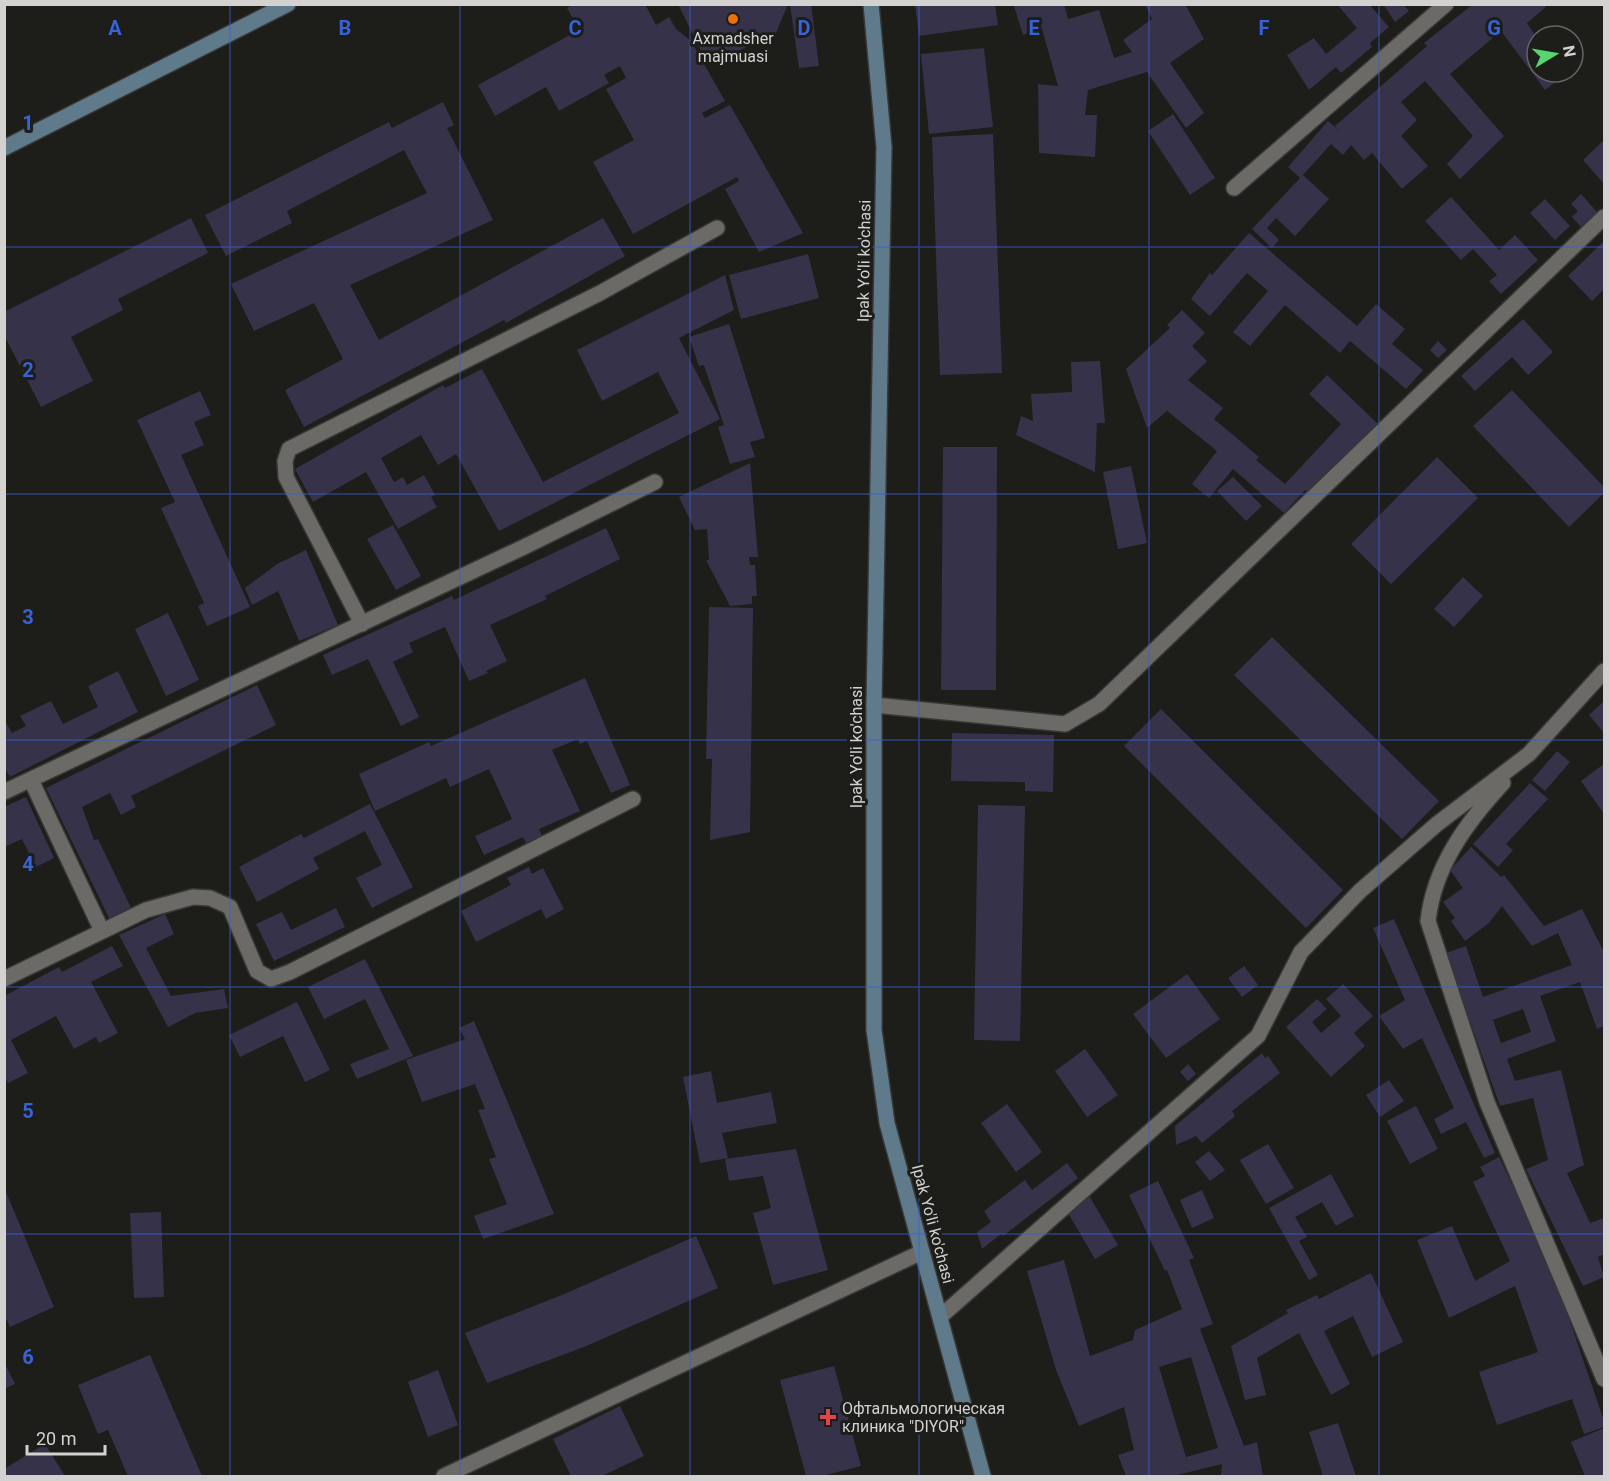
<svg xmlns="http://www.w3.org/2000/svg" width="1609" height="1481" font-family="Roboto,sans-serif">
  <rect width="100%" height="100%" fill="#1d1d1a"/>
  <!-- building -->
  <path fill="#36324a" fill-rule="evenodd" d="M574,4H645L656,25L669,17L676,29L691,41L725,101L702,113L705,118L730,105L803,233L759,252L725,189L739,181L737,177L633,234L593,162L634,140L606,89L626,78L620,66L604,75L609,83L559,111L546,87L495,116L478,85L579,30L567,8Z
    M678,4H788L776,33L719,60L701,51Z
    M790,4H811L819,66L799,68Z
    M1019,4H1064L1068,19L1099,10L1114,58L1132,52L1123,40L1152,19L1145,4H1185L1204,39L1170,63L1204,113L1186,128L1147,72L1088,90L1085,115H1097L1095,157L1039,153L1038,84L1058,86L1042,29L1023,35L1014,6Z
    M1337,4H1369L1389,27L1370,43L1372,47L1341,73L1336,67L1309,90L1287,55L1314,38L1326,54L1357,28Z
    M1383,4H1403L1409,11L1395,22Z
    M915,5H995L998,25L919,36Z
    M1472,5H1548L1527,23L1537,38V72H1559L1562,77L1545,90L1501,31L1450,74L1504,136L1460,179L1447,164L1473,136L1425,81L1401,102L1417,120L1401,136L1428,166L1402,189L1372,153L1364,160L1351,145L1343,155L1331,144L1303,175L1329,199L1295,236L1276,218L1267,228L1279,240L1272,248L1252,229L1300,178L1288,167L1328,121L1340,131L1335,126L1427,46L1424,43Z
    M984,48L993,127L929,134L921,54Z
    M443,102L454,125L447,128L493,220L350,285L379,340L603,218L625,256L506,323L504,320L304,427L285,390L343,359L314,303L254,331L231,284L427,193L404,150L287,211L292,223L226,256L205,215L389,122L392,128Z
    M1173,114L1215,178L1190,195L1148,131Z
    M993,134L1002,373L940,375L932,137Z
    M1604,140V184L1583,160Z
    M1581,194L1597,212L1581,227L1572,217L1578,211L1571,204Z
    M1451,197L1499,250L1515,235L1538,260L1501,294L1489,281L1497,275L1473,249L1461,260L1425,221Z
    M1545,199L1570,226L1555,240L1530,213Z
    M191,218L208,253L118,299L123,310L71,337L93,381L41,407L4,335V312Z
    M1249,233L1357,326L1376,304L1405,329L1392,344L1423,370L1406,389L1350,341L1340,353L1285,305L1250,346L1233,332L1268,291L1247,273L1210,316L1191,299L1210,273L1212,275Z
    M1604,241V289L1592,301L1568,276Z
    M808,254L819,298L741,319L729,275Z
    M725,275L734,310L679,338L720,419L499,531L456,454L438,465L421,435L381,458L394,482L403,477L407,485L424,475L435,495L431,497L437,507L398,529L366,472L313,502L295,469L443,385L445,388L482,369L543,482L679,413L658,372L602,401L577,350Z
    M1182,310L1205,333L1192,346L1207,361L1188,380L1223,408L1214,419L1259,457L1256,460L1285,484L1341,424L1309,394L1327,375L1379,425L1312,497L1305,490L1284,513L1233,469L1209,498L1192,484L1217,451L1167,411L1147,428L1126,369L1170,328L1167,325Z
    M1523,319L1553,352L1528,375L1512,357L1475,391L1461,376Z
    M729,324L765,438L750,442L755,457L730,464L718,427L724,425L704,365L699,366L689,337Z
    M1438,341L1447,350L1438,358L1430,350Z
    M1100,361L1105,423H1097L1095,472L1016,435L1021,416L1033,421L1031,394L1072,392L1071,362Z
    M1512,390L1604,487V493L1569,527L1473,426Z
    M200,391L211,415L194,422L204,445L181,455L250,607L207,626L198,606L204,603L161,508L175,502L137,420Z
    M943,447H997L996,690H941Z
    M1437,457L1478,498L1391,584L1351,544Z
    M750,463L758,557H749L750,565H755L757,596H752V604L730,606L706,560H709L707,529L695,530L679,497Z
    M1131,466L1147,543L1118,549L1103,472Z
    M1233,477L1262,506L1246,521L1217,491Z
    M393,525L421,576L396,590L367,539Z
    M606,528L620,559L545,596L547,599L490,625L507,661L486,671L488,673L469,681L445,627L409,643L413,652L393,662L419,717L401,726L368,659L332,675L323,655L452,596L454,600Z
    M306,550L338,625L299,641L278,591L252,605L245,588L277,564Z
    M1463,577L1483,596L1454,627L1434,609Z
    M709,607L753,608L750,832L710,840L712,759H706Z
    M168,613L199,680L166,696L135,629Z
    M1272,637L1439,801L1402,839L1234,675Z
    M118,671L138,712L10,777L4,767V719L12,733L26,726L20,716L51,701L63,724L98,707L88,686Z
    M585,678L630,785L611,793L587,741L580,744L578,739L552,750L580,811L539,829L542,836L526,843L523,837L484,855L475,836L512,819L489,769L450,787L446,778L375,811L359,774L429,742L431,746Z
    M257,685L276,725L131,796L136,807L121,815L110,793L82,807L94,840L98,839L132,910L110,920L46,788Z
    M1604,701V733L1589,715Z
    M1161,709L1343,890L1306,928L1124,746Z
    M952,733L1054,735L1053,792L1025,791V782L951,781Z
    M1557,751L1570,762L1545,791L1532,780Z
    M1604,764V814L1581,781Z
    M1530,783L1548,799L1506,844L1513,850L1498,867L1473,844Z
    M26,797L54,858L36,867L22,839L4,847V807Z
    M370,804L413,887L372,908L356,878L382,865L365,831L313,858L319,869L257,902L239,867L301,834L304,838Z
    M978,805L1025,806L1020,1041L974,1040Z
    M1471,847L1501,877L1504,875L1544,926L1582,909L1604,952V1026L1597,1029L1580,982L1540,996L1556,1041L1507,1059L1515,1081L1561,1070L1584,1165L1567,1173L1590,1223L1604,1218V1254L1598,1257L1604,1277L1583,1286L1526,1169L1548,1160L1533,1098L1500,1106L1446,953L1466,946L1483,997L1572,965L1558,933L1532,946L1502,906L1489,923L1465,941L1451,921L1455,918L1443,902L1463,888L1450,870ZM1523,1009L1531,1032L1501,1043L1493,1020Z
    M529,867L532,874L543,868L564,909L546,919L541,909L476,942L461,911L511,885L507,878Z
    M336,908L345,927L274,961L256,924L282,912L291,930Z
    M165,914L174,934L146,948L171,996L224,989L228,1008L195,1013L168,1027L119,935Z
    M1394,919L1495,1153L1484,1158L1466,1122L1441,1134L1434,1119L1454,1108L1422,1038L1403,1049L1379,1016L1405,1000L1373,928Z
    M112,946L123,966L91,982L118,1033L99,1043L96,1037L74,1049L56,1016L11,1040L28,1073L8,1083L4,1076V996L59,967L62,972Z
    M365,959L413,1056L357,1079L350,1064L389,1049L365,999L324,1019L308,987Z
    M1244,966L1258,985L1242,997L1228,978Z
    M1187,974L1220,1019L1166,1058L1133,1014Z
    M1343,984L1373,1016L1354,1033L1365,1046L1331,1077L1286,1027L1317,999L1327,1009L1312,1022L1321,1033L1341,1016L1326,999Z
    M297,1002L330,1070L305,1082L283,1036L240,1057L229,1035Z
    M474,1021L554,1214L483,1239L474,1216L507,1204L489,1159L496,1157L478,1110L485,1109L475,1084L422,1102L406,1060L465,1039L459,1028Z
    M1085,1049L1118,1095L1087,1117L1055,1071Z
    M1262,1053L1265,1058L1268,1056L1280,1073L1232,1111L1235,1116L1202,1143L1196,1136L1176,1145L1175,1126Z
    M1188,1064L1196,1074L1188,1081L1180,1072Z
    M711,1071L717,1103L771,1092L777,1123L722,1133L728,1158L700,1163L683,1077Z
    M1389,1080L1404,1101L1380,1117L1366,1095Z
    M1007,1104L1042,1152L1016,1172L981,1123Z
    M1416,1106L1438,1149L1410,1164L1387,1121Z
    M1268,1144L1294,1188L1266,1204L1240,1160Z
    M796,1149L828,1270L773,1285L753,1213L771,1208L763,1176L729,1181L725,1159Z
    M1209,1151L1225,1170L1210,1181L1195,1162Z
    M1499,1157L1551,1266L1604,1421V1427L1584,1434L1572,1399L1497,1425L1479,1372L1538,1352L1515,1286L1449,1318L1417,1240L1452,1226L1475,1281L1510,1261L1473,1182L1485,1176L1480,1167Z
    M1067,1163L1078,1178L1003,1236L1001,1234L982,1249L977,1232L991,1222L984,1211L1025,1180L1032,1190Z
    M1331,1174L1354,1216L1336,1226L1322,1202L1295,1217L1307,1237L1299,1241L1318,1275L1309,1280L1269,1208Z
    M1158,1181L1194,1258L1189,1260L1213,1324L1200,1329L1244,1446L1257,1442L1263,1476H1221L1222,1464L1173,1476H1126L1118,1455L1134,1450L1124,1407L1079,1426L1056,1370L1027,1271L1064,1260L1090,1356L1133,1340L1135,1330L1182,1309L1167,1270L1165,1271L1129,1195ZM1191,1357L1218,1448L1186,1457L1159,1367Z
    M4,1187L54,1307L10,1327L4,1314Z
    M1202,1190L1214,1218L1192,1228L1180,1200Z
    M1088,1194L1118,1245L1095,1259L1068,1213Z
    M161,1212L164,1297L134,1298L130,1213Z
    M696,1236L718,1288L584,1347L487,1383L465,1333L562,1295Z
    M1371,1273L1403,1342L1372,1357L1353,1316L1324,1331L1350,1384L1331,1395L1299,1333L1257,1358L1266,1395L1245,1400L1231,1346L1288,1313L1286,1310L1317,1295L1319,1299Z
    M150,1355L202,1476H128L108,1430L98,1434L78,1385Z
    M4,1362L15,1384L4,1389Z
    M834,1366L861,1466L822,1476H806L780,1380Z
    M438,1370L458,1425L428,1437L408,1382Z
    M620,1406L644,1456L602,1476H571L553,1439Z
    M1338,1423L1356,1476H1323L1309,1432Z
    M1604,1428V1476H1585L1571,1442Z
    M45,1444L65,1476H4V1469Z"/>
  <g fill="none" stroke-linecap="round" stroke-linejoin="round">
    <!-- minor casing -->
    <g stroke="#393837" stroke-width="18">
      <path id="minor" d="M1234,188L1446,4
        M362,624L286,477L285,461L289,449L600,293L717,228
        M874,705L1065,724L1099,704L1604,217
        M31,780L102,931
        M1503,783C1467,822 1434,866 1428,921L1487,1102L1604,1379
        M4,792L526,546L655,482
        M4,979L146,910L193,897L210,898L230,907L257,971L271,979L290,972L633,799
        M940,1317L1258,1036L1301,952L1360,891L1437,824L1529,754L1604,671"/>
    </g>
    <!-- tertiary casing -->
    <g stroke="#393837" stroke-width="18">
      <path id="tertiary" d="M444,1476L922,1252"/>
    </g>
    <!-- secondary casing -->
    <g stroke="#393837" stroke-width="18">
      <path id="secondary" d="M871,4L884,147L874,705V1030L887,1123L983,1476
        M4,148L288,4"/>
    </g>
    <!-- minor -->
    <use href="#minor" stroke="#6b6a67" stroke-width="15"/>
    <!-- tertiary -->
    <use href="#tertiary" stroke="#6b6a67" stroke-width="15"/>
    <!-- secondary -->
    <use href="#secondary" stroke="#5f7a8b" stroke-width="15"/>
  </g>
  <!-- grid -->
  <path fill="none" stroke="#3862d7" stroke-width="1.5" stroke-opacity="0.55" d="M230,4V1476M460,4V1476M690,4V1476M919,4V1476M1149,4V1476M1379,4V1476M4,247H1604M4,494H1604M4,740H1604M4,987H1604M4,1234H1604"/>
  <!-- markers -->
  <circle fill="#e8710a" stroke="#1d1d1a" stroke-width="2" cx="733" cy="19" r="6"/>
  <path fill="#e0444e" stroke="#1d1d1a" stroke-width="2" d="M825 1408h6v6h6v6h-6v6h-6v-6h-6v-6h6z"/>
  <g text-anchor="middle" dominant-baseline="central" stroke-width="6" stroke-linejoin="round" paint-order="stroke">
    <!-- poi labels -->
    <g font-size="16" fill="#d3d2d1" stroke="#1d1d1a">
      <text x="733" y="38">Axmadsher<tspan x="733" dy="18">majmuasi</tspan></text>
      <text x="842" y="1408" text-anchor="start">Офтальмологическая<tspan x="842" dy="18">клиника "DIYOR"</tspan></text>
    </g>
    <!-- street labels -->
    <g font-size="16" fill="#d3d2d1" stroke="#1d1d1a">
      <text transform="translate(864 261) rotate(-89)">Ipak Yo'li ko'chasi</text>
      <text transform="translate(856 747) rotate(-90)">Ipak Yo'li ko'chasi</text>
      <text transform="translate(933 1224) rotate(75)">Ipak Yo'li ko'chasi</text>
    </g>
  </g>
  <g font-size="20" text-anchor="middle" font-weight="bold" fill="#3862d7" stroke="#1d1d1a" stroke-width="6" stroke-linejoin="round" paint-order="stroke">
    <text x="115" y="35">A</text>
    <text x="345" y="35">B</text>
    <text x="575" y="35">C</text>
    <text x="804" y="35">D</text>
    <text x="1034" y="35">E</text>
    <text x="1264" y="35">F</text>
    <text x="1494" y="35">G</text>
    <text x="28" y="130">1</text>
    <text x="28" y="377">2</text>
    <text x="28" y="624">3</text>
    <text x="28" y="871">4</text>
    <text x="28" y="1118">5</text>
    <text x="28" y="1364">6</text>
  </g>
  <!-- border -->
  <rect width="1609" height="1481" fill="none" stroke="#d3d2d1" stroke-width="12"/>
  <!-- north arrow -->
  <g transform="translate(1555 54) rotate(79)"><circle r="28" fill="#1d1d1a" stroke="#666563" stroke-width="1.5"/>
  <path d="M0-4.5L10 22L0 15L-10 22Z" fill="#57d570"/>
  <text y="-9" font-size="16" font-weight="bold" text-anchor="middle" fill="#d3d2d1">N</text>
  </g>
  <!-- scale -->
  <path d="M27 1445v9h78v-9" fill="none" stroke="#d3d2d1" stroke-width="3"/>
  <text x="36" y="1445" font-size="18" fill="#d3d2d1" stroke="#1d1d1a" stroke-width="4.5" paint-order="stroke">20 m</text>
</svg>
